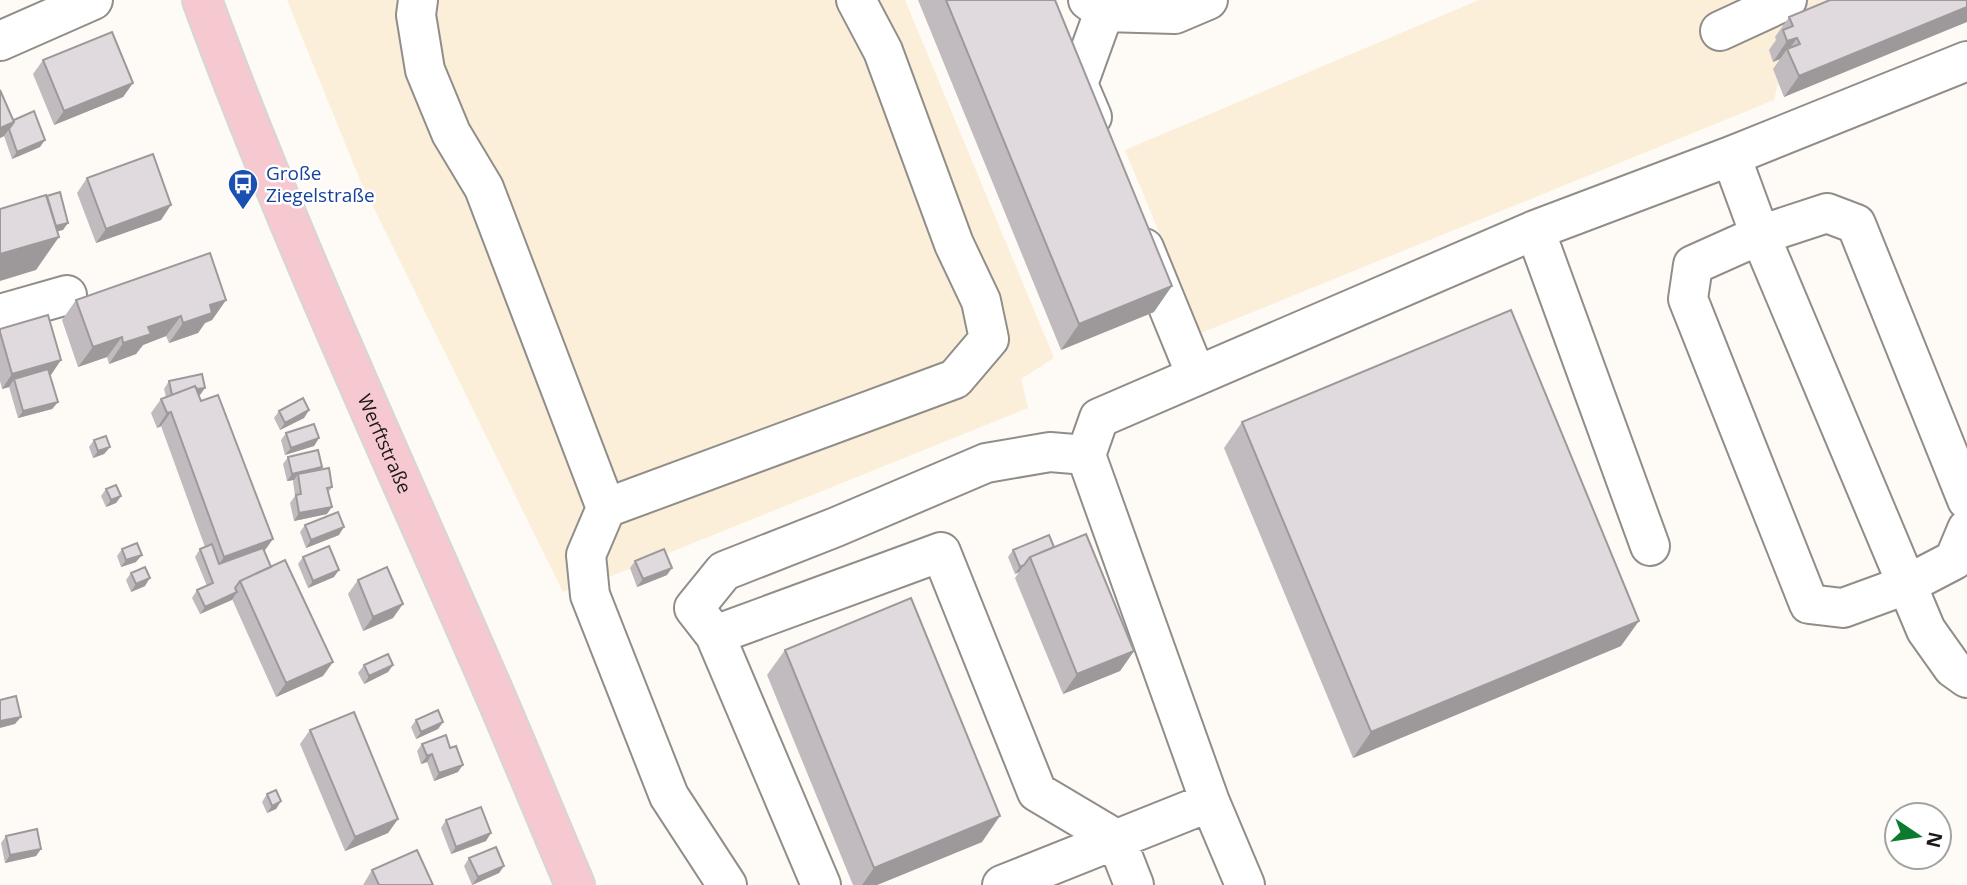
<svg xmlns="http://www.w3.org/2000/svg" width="1967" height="885" font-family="'Open Sans',sans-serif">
  <rect width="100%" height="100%" fill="#fefaf5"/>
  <!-- industrial -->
  <path fill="#fbefda" d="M287,0H905L1054,358L1021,379L1028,408L604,579L589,582L563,592L360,180Z
    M1479,0H1967V22L1784,97L1778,84L1774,100L1201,333L1125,150Z"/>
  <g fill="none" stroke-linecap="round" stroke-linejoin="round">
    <!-- minor casing -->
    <g stroke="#918e89" stroke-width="42">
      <path id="minor" d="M418,0L416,15L425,70L451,133L484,188L606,508
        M1088,0L1104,12L1175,14L1208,0
        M1720,31L1787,0
        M0,41L93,0
        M1092,117L1078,84L1104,12
        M1731,156L1760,235L1926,630L1953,668L1967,678
        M1535,230L1650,546
        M1144,248L1196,375
        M0,314L67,295
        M1967,500L1856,224L1827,213L1760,235L1693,265L1688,299L1809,604L1843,608L1906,585L1954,560L1967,529
        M715,635L941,552L1037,792L1116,839L1134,885
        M727,885L669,796L590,595L586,555L606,508L955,379L989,339L981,301L954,244L883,51L856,0
        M821,885L715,635L694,608L724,571L836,527L986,463L1050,452L1086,455
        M1002,885L1210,802
        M1245,885L1210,802L1086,455L1099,418L1535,230L1731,156L1967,61"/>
    </g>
    <!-- major casing -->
    <g stroke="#d6d6d5" stroke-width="42">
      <g id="major">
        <path id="s1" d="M202,0C285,226 386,444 482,665C514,738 544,812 575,885"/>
      </g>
    </g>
    <!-- minor -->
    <use href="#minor" stroke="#fff" stroke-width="38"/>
    <!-- major -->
    <use href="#major" stroke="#f6c8cf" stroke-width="38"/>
  </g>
  <!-- wall -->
  <path fill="#c1bbbf" d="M918,0H1055L1154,312L1061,350Z
    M1967,0L1784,97L1773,69L1780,59L1773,62L1769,50L1776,40L1775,37L1789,17Z
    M43,60L133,83L123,97L54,125L33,74Z
    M0,90L14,120L40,147L12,159L4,136L0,138Z
    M87,178L161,220L96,243L77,193Z
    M76,300H226L212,320L205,323L198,333L169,343L166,336L143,345L136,354L109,364L107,357L78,367L62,320Z
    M0,329L51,375H50L58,402L52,409L18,418L9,387L2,389L0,381Z
    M169,381L205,388L199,395L271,567L323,676L276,697L232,599L200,614L192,598L197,590L207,586L195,557L200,549L205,547L161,426L157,428L151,413L161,399L166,397L164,389Z
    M309,410L304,418L280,430L274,418L279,411Z
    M1242,422L1621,646L1353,758L1224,448Z
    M286,433L319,438L314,446L285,455L281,440Z
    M94,440L110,447L104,454L93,458L89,447Z
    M288,457L320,470L332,487L328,493L327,514L294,521L290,503L295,496L293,481L294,480L287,481L283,464Z
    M106,489L121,496L116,503L106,507L101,496Z
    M305,525L339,535L306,548L300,532Z
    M1054,547L1134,651L1120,671L1063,694L1015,578L1019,572L1015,574L1008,557L1013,550Z
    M122,549L136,562L121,567L117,556Z
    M303,557L334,577L308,588L298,564Z
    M635,561L667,575L637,587L630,568Z
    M131,573L145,586L131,592L126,580Z
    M358,580L393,618L363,631L348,594Z
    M785,650L982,842L877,885H853L767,675Z
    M364,665H393L388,672L364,684L358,673Z
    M416,720L443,722L438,729L416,739L411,727Z
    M310,730L398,819L388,833L345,851L300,744Z
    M422,744L458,772L434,781L427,762L421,764L417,751Z
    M267,794L281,801L276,809L267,813L262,802Z
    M446,820L486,841L451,854L441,828Z
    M6,836L41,849L36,856L5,863L1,843Z
    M469,858L504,866L499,873L472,885L464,866Z
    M372,870L433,885H363Z"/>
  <!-- shaded-wall -->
  <path fill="#9d999b" d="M1967,7V22L1784,97L1799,76Z
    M1797,38L1788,51L1787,49L1780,59L1773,62L1787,41Z
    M133,83L123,97L54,125L64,111Z
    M14,122L4,136L0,138V128Z
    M45,140L40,147L12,159L17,152Z
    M171,205L161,220L96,243L106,229Z
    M68,223L63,230L32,238L37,231Z
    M59,237L36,270L0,281V254Z
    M1172,286L1154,312L1061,350L1079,324Z
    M226,300L212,320L205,323L198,333L169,343L183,323L210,305Z
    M181,316L166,336L143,345L136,354L109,364L123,343L148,327Z
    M122,337L107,357L78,367L93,347Z
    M61,360L51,375L16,385L14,379L9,387L2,389L12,374Z
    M205,388L200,395L167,402L172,395Z
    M58,402L52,409L18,418L23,411Z
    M309,410L304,418L280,430L285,423Z
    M171,412L161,426L157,428L167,413Z
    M319,438L314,446L285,455L291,448Z
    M110,447L104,454L93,458L98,451Z
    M322,467L317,475L298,474L294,480L287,481L292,474Z
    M121,496L116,503L106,507L111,500Z
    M332,507L327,514L294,521L299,513Z
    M344,527L339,535L306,548L311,540Z
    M273,539L263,553L214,572L224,557Z
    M142,555L136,562L121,567L126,560Z
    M1024,565L1019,572L1015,574L1020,567Z
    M672,568L667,575L637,587L643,579Z
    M339,570L334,577L308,588L313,581Z
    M150,578L145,586L131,592L136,584Z
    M237,592L232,600L200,614L205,607Z
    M403,604L393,618L363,631L373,617Z
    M1639,621L1621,646L1353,758L1371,732Z
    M1134,651L1120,671L1063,694L1077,674Z
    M333,662L323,676L276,697L286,683Z
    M393,665L388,672L364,684L369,676Z
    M21,717L15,724L0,728V721Z
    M443,722L438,729L416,739L421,732Z
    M432,754L427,762L421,764L427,756Z
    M463,765L458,772L434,781L439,773Z
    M281,801L276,809L267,813L272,806Z
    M1000,816L982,842L877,885H862L874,868Z
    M398,819L388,833L345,851L355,837Z
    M491,833L486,841L451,854L456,847Z
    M41,849L36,856L5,863L10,855Z
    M504,866L499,873L472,885L478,877Z"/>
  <!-- building -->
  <path fill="#e0dade" stroke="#9d999b" stroke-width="2" d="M946,0H1055L1172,286L1079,324Z
    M1830,0H1967V7L1799,76L1787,49L1800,44L1797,38L1787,41L1783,30L1793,26L1789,17Z
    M112,32L133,83L64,111L43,60Z
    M0,90L14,122L0,128Z
    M34,111L45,140L17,152L9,129L14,122V120Z
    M153,154L171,205L106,229L87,178Z
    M60,192L68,223L56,226L47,196Z
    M46,195L59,237L0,254V209Z
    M210,253L226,300L210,305L212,313L183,323L181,316L148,327L151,334L123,343L122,337L93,347L76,300Z
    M1511,310L1639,621L1371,732L1242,422Z
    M48,315L61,360L12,374L0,332V329Z
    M48,369L58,402L23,411L14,379Z
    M202,374L205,388L197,389L195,386L172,395L169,381Z
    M195,386L201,401L218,395L273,539L224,557L171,412L167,413L161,399Z
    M303,398L309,410L285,423L279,411Z
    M314,424L319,438L291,448L286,433Z
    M106,436L110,447L98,451L94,440Z
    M318,450L322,467L292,474L288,457Z
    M329,468L332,487L327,488L332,507L299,513L296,495L301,494L298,474Z
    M116,485L121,496L111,500L106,489Z
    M338,512L344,527L311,540L305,525Z
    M1086,534L1134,651L1077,674L1030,557Z
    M1049,535L1054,547L1030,557L1024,565L1020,567L1013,550Z
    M137,543L142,555L126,560L122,549Z
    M212,544L219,564L263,548L271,567L240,581L235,588L237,592L205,607L197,590L213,583L200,549Z
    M329,546L339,570L313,581L303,557Z
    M664,549L672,568L643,579L635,561Z
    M285,560L333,662L286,683L240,581Z
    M145,567L150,578L136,584L131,573Z
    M387,567L403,604L373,617L358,580Z
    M911,598L1000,816L874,868L785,650Z
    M388,654L393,665L369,676L364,665Z
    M16,696L21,717L0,721V700Z
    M438,710L443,722L421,732L416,720Z
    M354,712L398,819L355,837L310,730Z
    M446,735L450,748L456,746L463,765L439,773L432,754L427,756L422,744Z
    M276,790L281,801L272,806L267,794Z
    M481,807L491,833L456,847L446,820Z
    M37,829L41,849L10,855L6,836Z
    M496,847L504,866L478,877L469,858Z
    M417,850L433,885H379L372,870Z"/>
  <!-- icons -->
  <defs>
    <g id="bus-pin" transform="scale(1.575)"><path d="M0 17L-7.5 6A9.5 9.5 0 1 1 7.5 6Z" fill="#1a4fb4" stroke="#fff"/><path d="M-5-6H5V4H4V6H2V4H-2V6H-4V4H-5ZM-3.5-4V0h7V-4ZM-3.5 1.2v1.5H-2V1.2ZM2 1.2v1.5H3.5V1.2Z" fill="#fff"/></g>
  </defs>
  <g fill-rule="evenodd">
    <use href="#bus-pin" x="243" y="184"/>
  </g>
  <g text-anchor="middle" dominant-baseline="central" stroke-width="5" stroke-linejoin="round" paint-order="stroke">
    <!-- transit labels -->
    <g font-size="19" fill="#164399" stroke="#fff" text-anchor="start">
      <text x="266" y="173">Große<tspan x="266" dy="22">Ziegelstraße</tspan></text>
    </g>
    <!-- street labels -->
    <g font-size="19" fill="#1b1a18" stroke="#fff">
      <text stroke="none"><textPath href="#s1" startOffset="480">Werftstraße</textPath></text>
    </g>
  </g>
  <!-- north arrow -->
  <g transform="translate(1918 836) rotate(103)"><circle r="33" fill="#ffffff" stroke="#a4a3a3" stroke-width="2"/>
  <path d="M0-5L12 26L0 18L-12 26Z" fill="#0c7a2f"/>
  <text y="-10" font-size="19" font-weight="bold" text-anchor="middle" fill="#1b1a18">N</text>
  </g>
</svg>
